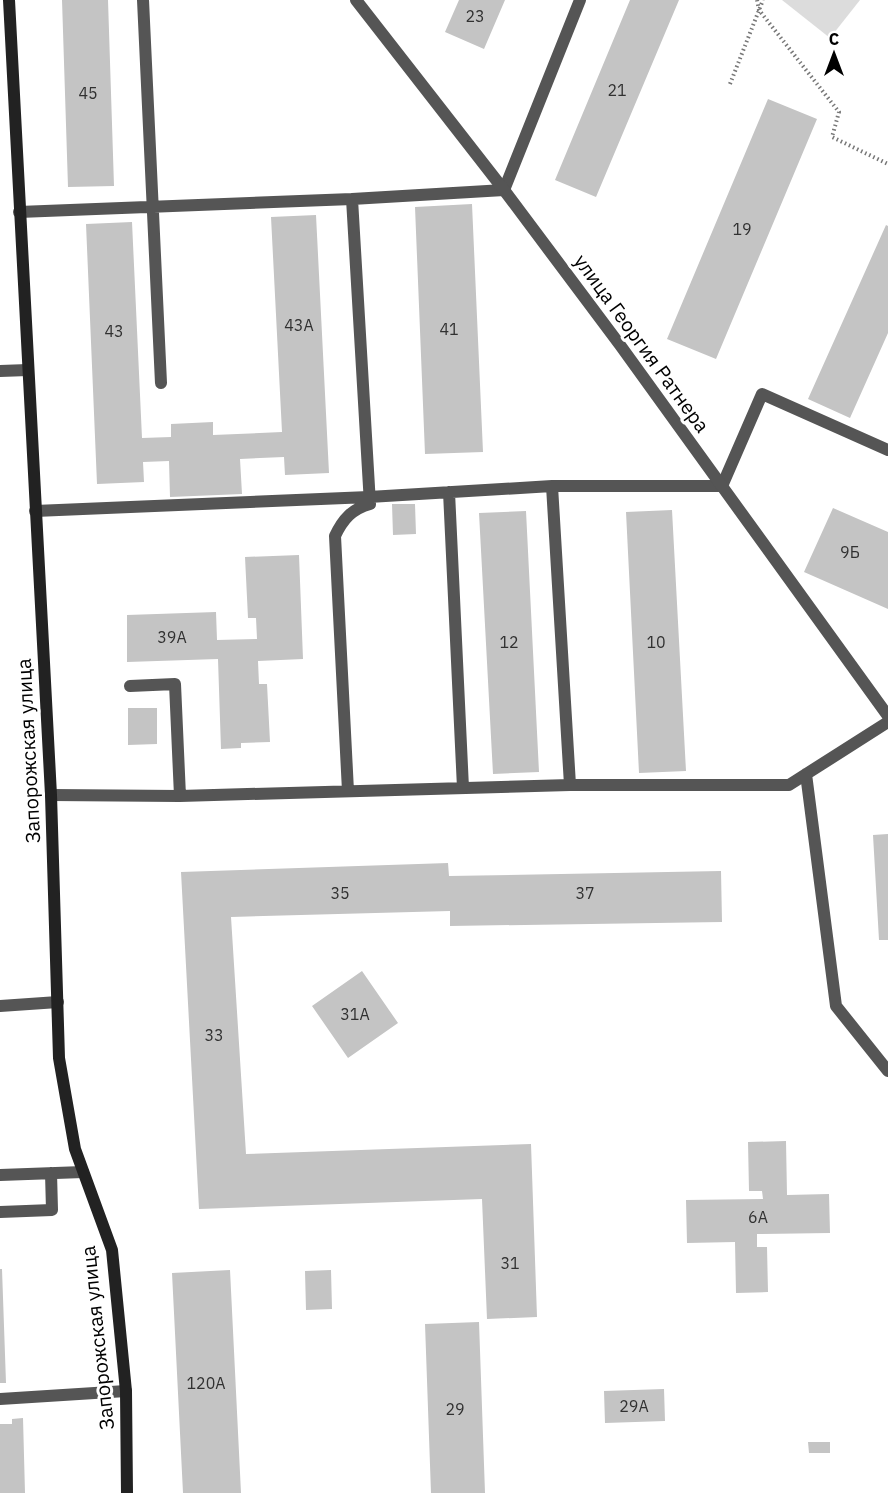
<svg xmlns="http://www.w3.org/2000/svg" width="888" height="1493" font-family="'IBM Plex Sans',sans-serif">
  <rect width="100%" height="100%" fill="#fff"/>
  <!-- green -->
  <path fill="#dcdcdc" d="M782,0H860L830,38Z"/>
  <!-- building -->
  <path fill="#c4c4c4" d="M62,0H108L114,186L68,187Z
    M459,0H505L484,49L445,32Z
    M630,0H679L596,197L555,180Z
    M768,99L817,119L716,359L667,339Z
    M472,204L483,452L425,454L415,207Z
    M316,215L329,473L285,475L284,457L240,459L242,494L170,497L169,461L143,462L144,482L97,484L86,224L132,222L142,438L171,437V424L213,422V435L282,432L271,217Z
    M886,225L888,226V333L850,418L808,399Z
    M392,504H415L416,534L393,535Z
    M833,508L888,532V609L804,572Z
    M672,510L686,771L639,773L626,512Z
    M526,511L539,772L493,774L479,513Z
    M299,555L303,659L258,661L259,684H267L270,742L241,743V748L221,749L218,659L127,662V615L216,612L217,640L257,639L256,618H248L245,557Z
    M128,708H157V744L128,745Z
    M888,834V940H879L873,835Z
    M448,863L449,876L721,871L722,922L450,926V911L231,917L246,1154L531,1144L537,1317L487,1319L482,1199L199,1209L181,872Z
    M362,971L398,1023L348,1058L312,1006Z
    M786,1141L787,1195L829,1194L830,1233L757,1234V1247H767L768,1292L736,1293L735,1242L687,1243L686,1200L763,1199L762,1191H749L748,1142Z
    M0,1269H2L6,1383H0Z
    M230,1270L241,1493H183L172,1273Z
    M331,1270L332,1309L306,1310L305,1271Z
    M479,1322L485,1493H431L425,1324Z
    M664,1389L665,1421L605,1423L604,1391Z
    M23,1418L25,1493H0V1424H12V1419Z
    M808,1442H830V1453H809Z"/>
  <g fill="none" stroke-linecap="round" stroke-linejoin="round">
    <!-- path -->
    <path stroke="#777" stroke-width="4" stroke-dasharray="1.5 3" stroke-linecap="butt" d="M757,0L759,10L839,112L832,137L888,164
      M730,84L763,0"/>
    <!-- lane -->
    <path stroke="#555" stroke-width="12" d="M143,0L161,383
      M19,212L352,199L504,190L580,0
      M0,371L28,370
      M552,486H722L762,394L888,450
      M449,492L463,788
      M35,511L369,497L552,486L570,785H789L888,722
      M130,686L175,684L180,796
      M806,774L836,1006L888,1071
      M348,791L335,536C343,519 352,509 370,504L352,199
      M51,795L180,796L570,785
      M0,1006L58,1002
      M0,1175L83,1172
      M0,1212L52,1210L51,1173
      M0,1399L126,1391"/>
    <!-- street -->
    <path stroke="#555" stroke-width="12" d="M356,0L504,190L620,345L888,716"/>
    <!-- secondary -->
    <path stroke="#222" stroke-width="12" d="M9,0L51,795L59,1058L75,1149L112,1250L126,1391L127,1493"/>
  </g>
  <g text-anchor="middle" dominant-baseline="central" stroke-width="6" stroke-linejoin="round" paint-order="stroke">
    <!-- number labels -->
    <g font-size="16" fill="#313131">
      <text x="475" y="16">23</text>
      <text x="617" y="90">21</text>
      <text x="88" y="93">45</text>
      <text x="742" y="229">19</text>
      <text x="299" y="325">43А</text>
      <text x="449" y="329">41</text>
      <text x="114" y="331">43</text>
      <text x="850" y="552">9Б</text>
      <text x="172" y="637">39А</text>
      <text x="509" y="642">12</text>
      <text x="656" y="642">10</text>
      <text x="340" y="893">35</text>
      <text x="585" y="893">37</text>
      <text x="355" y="1014">31А</text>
      <text x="214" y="1035">33</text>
      <text x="758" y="1217">6А</text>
      <text x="510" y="1263">31</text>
      <text x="206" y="1383">120А</text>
      <text x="634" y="1406">29А</text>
      <text x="455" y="1409">29</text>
    </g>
    <!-- street labels -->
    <g font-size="20" fill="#000" stroke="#fff">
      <text transform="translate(642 343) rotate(54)">улица Георгия Ратнера</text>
      <text transform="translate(28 751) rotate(-93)">Запорожская улица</text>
      <text transform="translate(97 1338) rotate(-96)">Запорожская улица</text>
    </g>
  </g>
  <!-- north arrow -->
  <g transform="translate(834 54)" stroke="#ffffff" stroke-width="4.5" paint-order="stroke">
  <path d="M0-4.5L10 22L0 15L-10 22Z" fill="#000000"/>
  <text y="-9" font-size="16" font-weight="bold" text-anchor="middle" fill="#000000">С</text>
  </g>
</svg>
